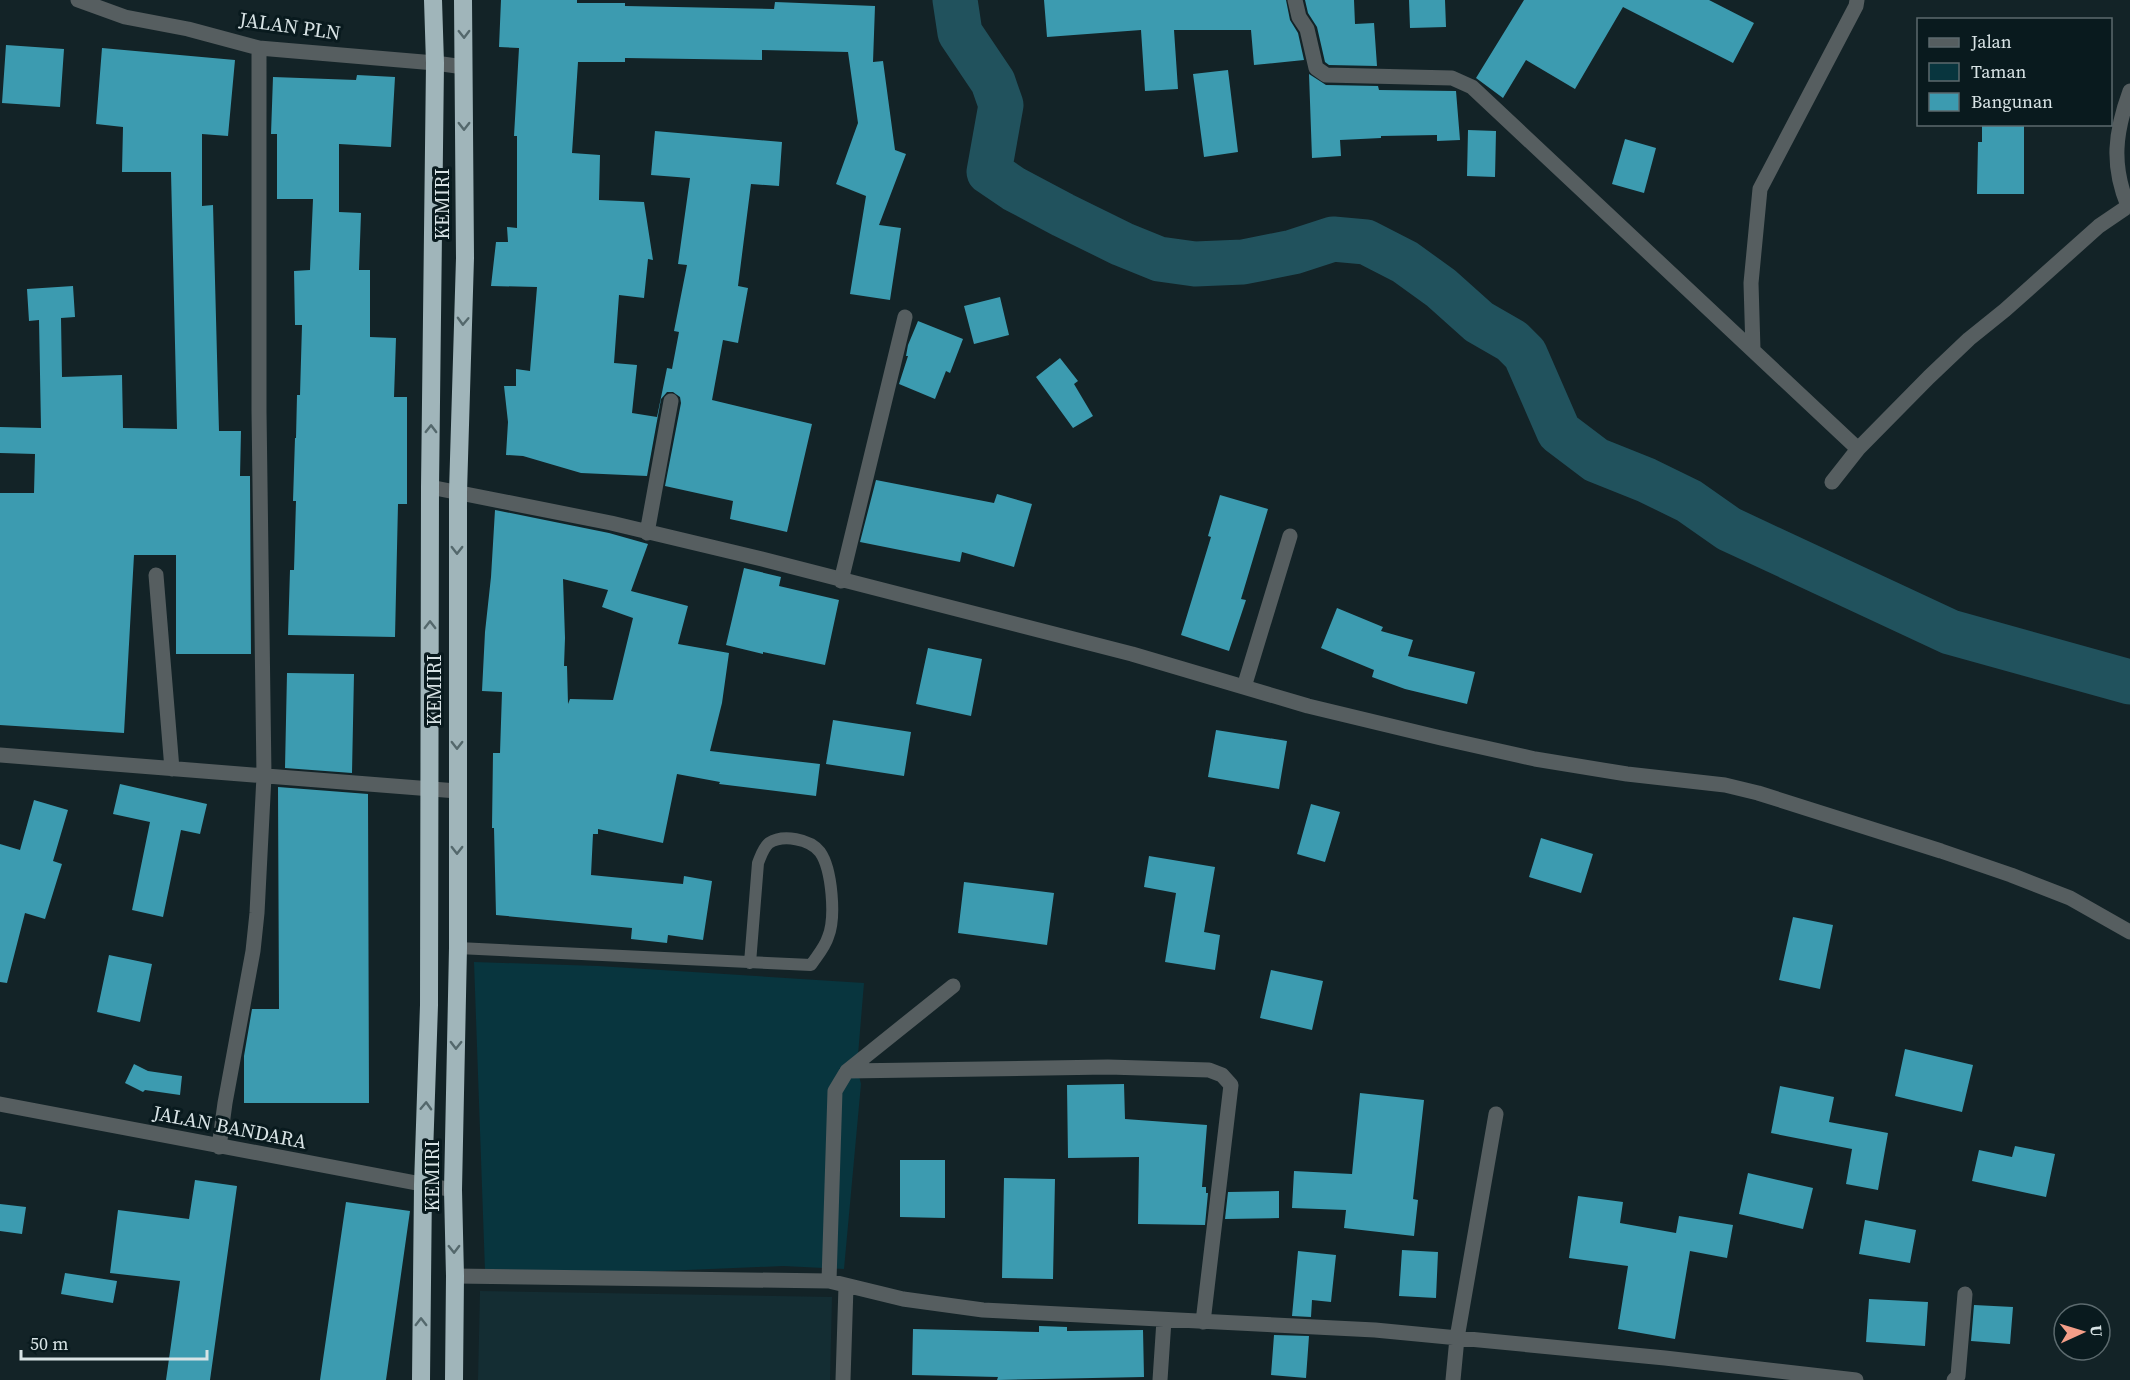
<svg xmlns="http://www.w3.org/2000/svg" width="2130" height="1380" font-family="'Source Serif 4',serif">
  <rect width="100%" height="100%" fill="#132327"/>
  <!-- built -->
  <path fill="#142d33" d="M480,1291L832,1297L830,1380H478Z"/>
  <!-- green -->
  <path fill="#08353e" d="M474,962L598,966L864,983L857,1067L861,1084L844,1269L783,1266L615,1273L485,1271Z"/>
  <g fill="none" stroke-linecap="round" stroke-linejoin="round">
    <!-- river -->
    <path stroke="#21525d" stroke-width="45" d="M955,0L960,33L993,82L1001,105L989,172L1014,189L1063,215L1122,244L1159,259L1195,264L1243,262L1293,252L1333,239L1366,242L1405,262L1441,288L1479,322L1512,341L1525,354L1559,432L1596,460L1646,480L1689,501L1729,529L1950,632L2130,682"/>
  </g>
  <!-- building -->
  <path fill="#3c9bb0" fill-rule="evenodd" d="M501,0H577V3H625V6L774,9L775,2L875,6L873,62L883,61L895,150L906,154L879,225L901,228L890,300L850,294L866,196L836,184L858,123L848,52L762,50V60L625,58V62H578L572,153L600,155L599,200L644,202L653,260L648,259L644,298L619,295L614,363L637,365L632,413L657,417L667,368L672,369L679,332L674,331L687,265L678,264L690,178L651,175L655,131L782,142L779,186L751,184L738,286L748,288L738,343L723,340L712,400L812,424L787,532L730,519L733,501L665,486L681,403L680,397L673,392H667L661,399L647,476L581,473L523,456L506,455L508,422L504,386H516V369L530,371L537,287L491,286L496,242H508L507,227L517,228V136H514L519,48L499,47Z
    M1044,0H1286L1290,20L1298,33L1304,60L1254,65L1251,30H1174L1178,89L1145,91L1141,30L1047,37Z
    M1305,0H1354L1355,24L1374,23L1377,66L1329,65L1325,62L1317,27L1308,13Z
    M1409,0H1445L1446,27L1410,28Z
    M1524,0H1709L1754,23L1733,63L1623,7L1575,89L1526,60L1503,98L1476,78Z
    M6,45L64,49L60,107L2,103Z
    M102,48L235,60L228,136L202,134V206L213,205L219,431H241L240,476H250L251,654H176V555H134L124,733L0,725V493H34L35,454L0,453V427L41,428L39,320L29,321L27,289L73,286L75,317L61,318L62,377L122,375L123,428L177,429L171,172H122L123,127L96,124Z
    M1228,70L1238,152L1204,157L1193,74Z
    M1309,74L1326,85L1378,86L1379,90L1456,91L1460,140L1437,141V135L1381,136V138L1340,140L1341,156L1312,158Z
    M357,75L395,77L391,147L339,144V212L361,213L359,270H370V337L396,338L394,397H407V504H398L395,637L288,635L290,570H294L296,501H293L295,438H296L297,395H300L302,325H295L294,271L310,270L313,199H277V134H271L273,77L356,80Z
    M1982,124H2024V194H1977L1978,142H1982Z
    M1468,130L1496,131L1495,177L1467,176Z
    M1625,139L1656,148L1644,193L1612,184Z
    M1000,297L1009,335L974,344L964,306Z
    M918,321L963,339L950,373L946,371L935,399L899,384L908,356H906L908,345Z
    M1060,358L1078,381L1074,384L1093,416L1073,428L1036,377Z
    M876,480L994,503L997,494L1032,504L1014,567L962,552L960,562L860,542Z
    M1220,495L1268,509L1241,599L1246,600L1229,651L1181,635L1211,537L1208,536Z
    M495,510L609,533L648,544L631,591L688,606L678,644L729,653L722,703L710,751L820,764L816,796L719,784L720,782L677,774L663,843L598,829V834H593L591,875L683,884L684,876L712,881L703,940L668,935L667,943L631,939L632,928L496,915L494,828H492L493,753H500L502,692L482,691L485,632L491,577ZM563,579L608,590L602,607L633,618L613,700L570,699L568,704L567,666H564L565,638Z
    M744,568L781,577L779,586L839,600L825,665L763,652V654L726,645Z
    M1337,608L1383,627L1381,631L1413,640L1408,656L1475,672L1467,704L1405,689L1372,677L1374,670L1321,648Z
    M928,648L982,659L971,716L916,704Z
    M287,673L354,674L352,773L285,768Z
    M833,720L911,732L904,776L826,764Z
    M1216,730L1287,741L1279,789L1208,777Z
    M120,784L207,804L200,834L181,830L163,917L132,910L150,822L113,814Z
    M278,787L368,794L369,1103H244V1056L252,1009H279Z
    M34,800L68,810L53,861L62,864L45,919L25,913L7,983L0,982V844L20,850Z
    M1311,804L1340,812L1325,862L1297,854Z
    M1541,838L1593,854L1581,893L1529,877Z
    M1149,856L1215,867L1204,932L1220,935L1215,970L1165,962L1176,893L1144,887Z
    M964,882L1054,893L1047,945L958,933Z
    M1793,917L1833,925L1820,989L1779,980Z
    M109,955L152,964L140,1022L97,1012Z
    M1271,970L1323,981L1312,1030L1260,1018Z
    M1905,1049L1973,1065L1962,1112L1895,1096Z
    M134,1064L148,1071L182,1076L180,1095L145,1090L143,1092L125,1083Z
    M1124,1084L1125,1119L1207,1125L1202,1187H1206V1193H1208L1205,1225L1138,1224L1139,1157L1068,1158L1067,1085Z
    M1780,1086L1834,1097L1829,1122L1888,1133L1878,1190L1846,1184L1852,1149L1771,1133Z
    M1360,1093L1424,1100L1413,1199L1418,1200L1414,1236L1344,1228L1346,1210L1292,1208L1294,1171L1352,1174Z
    M2015,1146L2055,1154L2046,1197L1972,1181L1979,1150L2012,1157Z
    M900,1160H945V1218L900,1217Z
    M1748,1173L1813,1188L1803,1229L1739,1214Z
    M1004,1178L1055,1179L1053,1279L1002,1278Z
    M195,1180L237,1186L210,1380H166L180,1281L110,1273L118,1210L189,1219Z
    M1279,1191V1218L1225,1219L1228,1192Z
    M1578,1196L1623,1202L1620,1223L1676,1233L1679,1216L1733,1225L1727,1258L1690,1251L1675,1339L1618,1329L1628,1266L1569,1258Z
    M346,1202L410,1211L386,1380H320Z
    M0,1204L26,1207L22,1234L0,1231Z
    M1865,1220L1916,1230L1910,1263L1859,1254Z
    M1402,1250L1438,1252L1436,1298L1399,1296Z
    M1298,1251L1336,1255L1331,1302L1312,1300L1311,1317L1292,1316Z
    M65,1273L117,1281L113,1303L61,1294Z
    M1869,1299L1928,1302L1925,1346L1866,1342Z
    M1974,1305L2013,1307L2010,1344L1971,1341Z
    M1039,1326L1067,1327V1331L1143,1330L1144,1377L997,1380L998,1377L912,1375L913,1329L1039,1332Z
    M1274,1335L1309,1336L1306,1378L1271,1375Z"/>
  <g fill="none" stroke-linecap="round" stroke-linejoin="round">
    <!-- lane -->
    <path stroke="#565e60" stroke-width="12" d="M458,948L811,965C817,956 825,947 828,937C836,918 832,869 820,852C810,839 783,834 769,843C763,848 761,856 758,863L750,963"/>
    <!-- street -->
    <path stroke="#565e60" stroke-width="15" d="M78,0L125,17L188,29L259,48L435,63L464,67
      M1295,0L1299,17L1307,29L1316,68L1326,75L1452,78L1472,87L1858,449
      M2128,206C2111,165 2115,132 2130,91
      M1753,350L1751,283L1760,189L1856,6L1857,0
      M1832,482L1858,449L1929,377L1969,339L2005,310L2099,226L2130,205
      M430,487L611,523L762,559L1132,654L1308,706L1441,738L1535,759L1627,774L1725,785L1758,793L1941,851L2011,875L2070,898L2130,932
      M647,533L671,401
      M156,575L172,769
      M841,581L905,317
      M1244,687L1290,536
      M0,755L457,791
      M847,1071L1108,1067L1209,1070L1222,1075L1231,1085L1203,1322
      M0,1104L453,1190
      M219,1147L225,1103L253,951L257,913L264,776L259,411V48
      M455,1276L829,1281L903,1299L983,1310L1375,1330L1665,1358L1856,1380
      M829,1281L835,1091L847,1071L953,986
      M843,1380L846,1286
      M1160,1380L1164,1320
      M1453,1380L1457,1338L1496,1114
      M1954,1380L1958,1376L1965,1294"/>
    <!-- highway -->
    <path stroke="#a0b5ba" stroke-width="18" d="M421,1380L423,1185L429,1005L430,487L435,63L433,0
      M454,1380L455,1276L453,1190L458,948V492L465,258L463,0"/>
  </g>
  <!-- one-way arrows -->
  <defs><path id="oneway-chevron" d="M-2-3.5L2.5 0L-2 3.5" fill="none" stroke-width="1.6" stroke-linecap="round" stroke-linejoin="round" transform="scale(1.5)"/></defs>
  <g stroke="#54686c">
    <use href="#oneway-chevron" transform="translate(464 34) rotate(89)"/>
    <use href="#oneway-chevron" transform="translate(464 126) rotate(90)"/>
    <use href="#oneway-chevron" transform="translate(463 321) rotate(92)"/>
    <use href="#oneway-chevron" transform="translate(431 429) rotate(-89)"/>
    <use href="#oneway-chevron" transform="translate(457 550) rotate(90)"/>
    <use href="#oneway-chevron" transform="translate(430 625) rotate(-90)"/>
    <use href="#oneway-chevron" transform="translate(457 745) rotate(90)"/>
    <use href="#oneway-chevron" transform="translate(457 850) rotate(90)"/>
    <use href="#oneway-chevron" transform="translate(456 1045) rotate(91)"/>
    <use href="#oneway-chevron" transform="translate(426 1106) rotate(-88)"/>
    <use href="#oneway-chevron" transform="translate(454 1249) rotate(89)"/>
    <use href="#oneway-chevron" transform="translate(421 1322) rotate(-90)"/>
  </g>
  <g text-anchor="middle" dominant-baseline="central" stroke-width="6" stroke-linejoin="round" paint-order="stroke">
    <!-- street labels -->
    <g font-size="20" fill="#d8e3e5" stroke="#091a1e">
      <text transform="translate(290 26) rotate(8)">JALAN PLN</text>
      <text transform="translate(442 204) rotate(-90)">KEMIRI</text>
      <text transform="translate(434 690) rotate(-90)">KEMIRI</text>
      <text transform="translate(230 1127) rotate(11)">JALAN BANDARA</text>
      <text transform="translate(432 1176) rotate(-90)">KEMIRI</text>
    </g>
  </g>
  <!-- legend -->
  <rect x="1917" y="18" width="195" height="108" fill="#091a1e" stroke="#5c6a6e" stroke-width="1.5"/>
  <rect x="1929" y="38" width="30" height="9" fill="#565e60" stroke="#5c6a6e" stroke-width="1.5"/>
  <text x="1971" y="48" font-size="18" fill="#d8e3e5">Jalan</text>
  <rect x="1929" y="63" width="30" height="18" fill="#08353e" stroke="#5c6a6e" stroke-width="1.5"/>
  <text x="1971" y="78" font-size="18" fill="#d8e3e5">Taman</text>
  <rect x="1929" y="93" width="30" height="18" fill="#3c9bb0" stroke="#5c6a6e" stroke-width="1.5"/>
  <text x="1971" y="108" font-size="18" fill="#d8e3e5">Bangunan</text>
  <!-- north arrow -->
  <g transform="translate(2082 1332) rotate(86)"><circle r="28" fill="#091a1e" stroke="#5c6a6e" stroke-width="1.5"/>
  <path d="M0-4.5L10 22L0 15L-10 22Z" fill="#f49e88"/>
  <text y="-9" font-size="16" font-weight="bold" text-anchor="middle" fill="#d8e3e5">U</text>
  </g>
  <!-- scale -->
  <path d="M21 1350v9h186v-9" fill="none" stroke="#d8e3e5" stroke-width="3"/>
  <text x="30" y="1350" font-size="18" fill="#d8e3e5" stroke="#091a1e" stroke-width="4.5" paint-order="stroke">50 m</text>
</svg>
